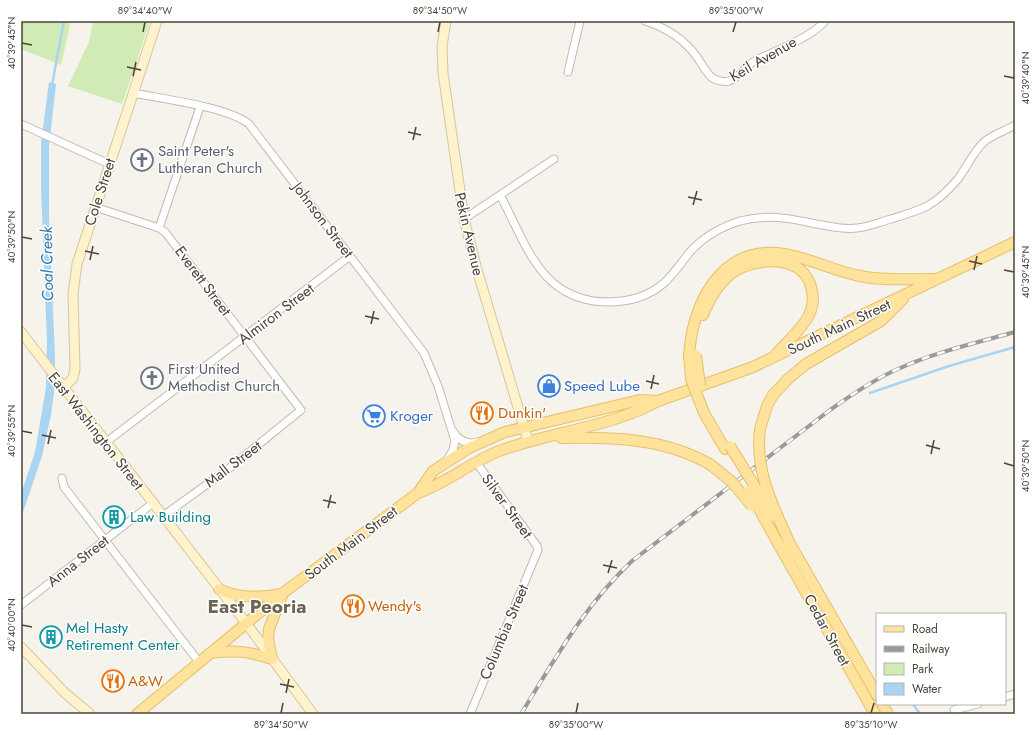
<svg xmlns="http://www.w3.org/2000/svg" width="1036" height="735" font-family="Jost,sans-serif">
  <rect width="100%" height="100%" fill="#f6f3ec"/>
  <!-- green -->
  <path fill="#d2eab5" d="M21,21H71L61,65L21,49Z
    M93,21H150L122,104L68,86L89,42Z"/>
  <!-- water -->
  <path fill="#a9d4f2" d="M49,82L56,84L49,146V217L55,357L54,393L51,415L42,456L21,518V494L35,452L46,388L47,343L41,188V143Z"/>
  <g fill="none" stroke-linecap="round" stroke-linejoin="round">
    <!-- stream -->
    <path stroke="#a9d4f2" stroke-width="2.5" d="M52,85L64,21
      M870,393L949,366L1015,347
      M913,704L920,714"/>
    <!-- street casing -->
    <g stroke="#c2bbae" stroke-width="9">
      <path id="street" d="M645,21C667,28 684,39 697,57C702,64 707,75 714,79C718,81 725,82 729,81C739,78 745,67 753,62C773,51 811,38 825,21
        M568,72L580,21
        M133,93C163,99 228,107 249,124L424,353L438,386L455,441L453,450L447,460
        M21,124L109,164
        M500,195C527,245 540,301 608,302C630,302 648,297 664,283C674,274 681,263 689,253C702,238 721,227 740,221C766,214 790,218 816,224C830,226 843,230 857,228C869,227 880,222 891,219C924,209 935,206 958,179C967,167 973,152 984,142C992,135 1005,131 1015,125
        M95,207L159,228L165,232L301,410L227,470L163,516
        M464,219L554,159
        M159,228L200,107
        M453,431C459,441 467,445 478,442
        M105,443L350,256
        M62,478L64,487L199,662
        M21,605L153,503
        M1005,697L1015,694
        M954,710L978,704
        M470,714L538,550L537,546L476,462"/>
    </g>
    <!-- secondary casing -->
    <g stroke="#d6c79b" stroke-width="11">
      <path id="secondary" d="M446,21L442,46L443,73L464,219L476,266L528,441
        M21,332L246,623L313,714
        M63,388L73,378L75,369L73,294L77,264L157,21
        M21,647L65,693L90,714"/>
    </g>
    <!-- primary casing -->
    <g stroke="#e6c16a" stroke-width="12">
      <path id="primary" d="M703,315C709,300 719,283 732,273C757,256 806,254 812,291C814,300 813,307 809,315C804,327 785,344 776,354
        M689,355C693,303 721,244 784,254C810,258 834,271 860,276C884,281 910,279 935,279
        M704,413L725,449
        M760,429L767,406L773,395L788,379L806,364L881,321L903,299
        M561,438C613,437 665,438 711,465
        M418,493L433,471L469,448L505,432L640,400L658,401
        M789,542L877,695
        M779,545L875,714
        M219,589C239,599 260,598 281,594
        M210,653C236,650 247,651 272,659
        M272,659L268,638L269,629L283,593
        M882,704L888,714
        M137,714L283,593L418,493C447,483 471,462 499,451C550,432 611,427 658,401L753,367L1015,242"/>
    </g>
    <!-- street -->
    <use href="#street" stroke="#fff" stroke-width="7"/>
    <!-- secondary -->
    <use href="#secondary" stroke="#fff3cd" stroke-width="9"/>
    <!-- primary -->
    <use href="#primary" stroke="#ffe39c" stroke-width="10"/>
    <!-- rail casing -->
    <g stroke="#9a9a9a" stroke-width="4">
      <path id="rail" d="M521,714C555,659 584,606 632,561L830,410C851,395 873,380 898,369C935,352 976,343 1015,332"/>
    </g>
    <!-- rail -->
    <use href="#rail" stroke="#fff" stroke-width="2.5" stroke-dasharray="8" stroke-linecap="butt"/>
    <!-- primary-bridge casing -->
    <g stroke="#e6c16a" stroke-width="12" stroke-linecap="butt">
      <path id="primary-bridge" d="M689,355L691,379L704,413
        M696,355L700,386
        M760,429C755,472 772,503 789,542
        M730,446L773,516
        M711,465L732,482L752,506
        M749,491L779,545"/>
    </g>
    <!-- primary-bridge -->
    <use href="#primary-bridge" stroke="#ffe39c" stroke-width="10"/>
  </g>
  <!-- ticks -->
  <path fill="none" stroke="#4b4439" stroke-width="1.5" d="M143,32L145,22M438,32L440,22M733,32L736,22M22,43L32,45M127,67L141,70M133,76L136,62M1004,76L1014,78M408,132L421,135M413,140L416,127M688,197L702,200M693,205L697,191M22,237L32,239M85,251L99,254M90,260L93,246M969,261L982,264M974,270L977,256M1004,270L1014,272M365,316L379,319M371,324L374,311M646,381L659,384M651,389L654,375M22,431L32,433M42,435L56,438M48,444L51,430M926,445L940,449M931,454L934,440M1004,463L1014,466M323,500L336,503M328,508L331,495M603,565L617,568M608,573L612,560M22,625L32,627M280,684L294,687M286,693L289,679M281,713L283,703M576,713L578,703M871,713L874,703"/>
  <!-- icons -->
  <defs>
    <g id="church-ring" transform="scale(1.15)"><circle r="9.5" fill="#fff" stroke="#6b7280" stroke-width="1.5"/><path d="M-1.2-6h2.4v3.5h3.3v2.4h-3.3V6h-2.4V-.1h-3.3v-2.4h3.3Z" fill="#6b7280"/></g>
    <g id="shop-ring" transform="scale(1.15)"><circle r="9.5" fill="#fff" stroke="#3f7fe0" stroke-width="1.5"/><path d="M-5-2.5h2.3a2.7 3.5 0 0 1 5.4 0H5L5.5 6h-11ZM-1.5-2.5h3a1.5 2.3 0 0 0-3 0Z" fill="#3f7fe0"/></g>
    <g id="restaurant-ring" transform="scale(1.15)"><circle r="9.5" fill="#fff" stroke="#e8710a" stroke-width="1.5"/><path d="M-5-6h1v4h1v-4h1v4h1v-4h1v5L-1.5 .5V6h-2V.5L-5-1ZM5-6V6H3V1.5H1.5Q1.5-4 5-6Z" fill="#e8710a"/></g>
    <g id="supermarket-ring" transform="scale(1.15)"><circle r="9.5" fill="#fff" stroke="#3f7fe0" stroke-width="1.5"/><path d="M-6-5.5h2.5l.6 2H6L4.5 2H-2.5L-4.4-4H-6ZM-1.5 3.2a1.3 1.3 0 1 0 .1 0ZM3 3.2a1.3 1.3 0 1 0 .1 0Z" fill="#3f7fe0"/></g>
    <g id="building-ring" transform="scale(1.15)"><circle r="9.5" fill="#fff" stroke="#0f9aa8" stroke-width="1.5"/><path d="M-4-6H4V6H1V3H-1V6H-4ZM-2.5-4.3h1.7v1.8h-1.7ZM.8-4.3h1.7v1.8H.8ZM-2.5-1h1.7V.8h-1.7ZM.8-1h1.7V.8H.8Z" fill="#0f9aa8"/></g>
  </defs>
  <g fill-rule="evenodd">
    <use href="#church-ring" x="142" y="160"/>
    <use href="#church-ring" x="152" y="378"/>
    <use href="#shop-ring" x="549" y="386"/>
    <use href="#restaurant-ring" x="482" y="413"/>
    <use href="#supermarket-ring" x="374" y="416"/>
    <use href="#building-ring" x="114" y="517"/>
    <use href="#restaurant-ring" x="353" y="606"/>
    <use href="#building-ring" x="51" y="637"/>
    <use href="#restaurant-ring" x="113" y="681"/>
  </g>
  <g text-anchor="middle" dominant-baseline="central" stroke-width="3" stroke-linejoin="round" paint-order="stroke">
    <!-- street labels -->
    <g font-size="15" fill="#4b4439" stroke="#fff">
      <text transform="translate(763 59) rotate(-30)">Keil Avenue</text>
      <text transform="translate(100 192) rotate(-72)">Cole Street</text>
      <text transform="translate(323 220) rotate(53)">Johnson Street</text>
      <text transform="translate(469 234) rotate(77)">Pekin Avenue</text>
      <text transform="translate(203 281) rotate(53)">Everett Street</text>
      <text transform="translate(276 314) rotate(-37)">Almiron Street</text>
      <text transform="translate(839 327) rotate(-25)">South Main Street</text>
      <text transform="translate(96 431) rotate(52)">East Washington Street</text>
      <text transform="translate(233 464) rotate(-37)">Mall Street</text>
      <text transform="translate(507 506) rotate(54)">Silver Street</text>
      <text transform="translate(351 543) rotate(-37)">South Main Street</text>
      <text transform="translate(78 561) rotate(-38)">Anna Street</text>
      <text transform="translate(827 630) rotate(61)">Cedar Street</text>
      <text transform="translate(504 632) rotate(-67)">Columbia Street</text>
    </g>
    <!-- worship labels -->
    <g font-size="15" fill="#5b616d" stroke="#fff" text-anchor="start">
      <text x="158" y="151">Saint Peter's<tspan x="158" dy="17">Lutheran Church</tspan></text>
      <text x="168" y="369">First United<tspan x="168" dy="17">Methodist Church</tspan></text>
    </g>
    <!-- shop labels -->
    <g font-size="15" fill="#366cbe" stroke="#fff" text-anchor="start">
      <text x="564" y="386">Speed Lube</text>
      <text x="390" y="416">Kroger</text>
    </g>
    <!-- food labels -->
    <g font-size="15" fill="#c56008" stroke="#fff" text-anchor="start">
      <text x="498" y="413">Dunkin'</text>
      <text x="368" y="606">Wendy's</text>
      <text x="128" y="681">A&amp;W</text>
    </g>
    <!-- culture labels -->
    <g font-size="15" fill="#0d838f" stroke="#fff" text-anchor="start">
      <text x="130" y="517">Law Building</text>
      <text x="66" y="628">Mel Hasty<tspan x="66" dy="17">Retirement Center</tspan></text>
    </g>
    <!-- water labels -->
    <g font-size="16" font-style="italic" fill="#2e7ab2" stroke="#fff">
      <text transform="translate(47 264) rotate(-91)">Coal Creek</text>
    </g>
    <!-- district labels -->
    <g font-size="19" font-weight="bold" fill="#6e6250" stroke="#fff">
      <text x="257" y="606">East Peoria</text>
    </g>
  </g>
  <!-- border -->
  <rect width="1036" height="735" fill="none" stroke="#ffffff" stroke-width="44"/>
  <!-- legend -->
  <rect x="876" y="613" width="130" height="92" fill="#ffffff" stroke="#b7b4b0"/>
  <rect x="884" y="626" width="20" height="6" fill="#ffe39c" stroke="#b7b4b0"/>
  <text x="912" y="633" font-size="12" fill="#4b4439">Road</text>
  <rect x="884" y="646" width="20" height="6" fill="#9a9a9a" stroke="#b7b4b0"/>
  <text x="912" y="653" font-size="12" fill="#4b4439">Railway</text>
  <rect x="884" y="663" width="20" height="12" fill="#d2eab5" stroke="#b7b4b0"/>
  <text x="912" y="673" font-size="12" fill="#4b4439">Park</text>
  <rect x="884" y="683" width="20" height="12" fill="#a9d4f2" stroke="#b7b4b0"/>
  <text x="912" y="693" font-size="12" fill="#4b4439">Water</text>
  <rect x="22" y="22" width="992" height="691" fill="none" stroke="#4b4439" stroke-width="1.5"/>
  <g font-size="10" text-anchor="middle" fill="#4b4439">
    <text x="145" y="14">89°34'40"W</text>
    <text x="440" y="14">89°34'50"W</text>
    <text x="736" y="14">89°35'00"W</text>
    <text transform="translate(11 43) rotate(-90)" y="4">40°39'45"N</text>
    <text transform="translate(1025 78) rotate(-90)" y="4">40°39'40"N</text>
    <text transform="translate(11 237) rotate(-90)" y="4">40°39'50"N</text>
    <text transform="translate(1025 272) rotate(-90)" y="4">40°39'45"N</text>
    <text transform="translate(11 431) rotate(-90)" y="4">40°39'55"N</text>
    <text transform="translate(1025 466) rotate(-90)" y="4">40°39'50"N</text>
    <text transform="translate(11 625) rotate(-90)" y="4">40°40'00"N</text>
    <text x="281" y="728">89°34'50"W</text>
    <text x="576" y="728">89°35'00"W</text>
    <text x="871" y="728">89°35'10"W</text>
  </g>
</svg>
